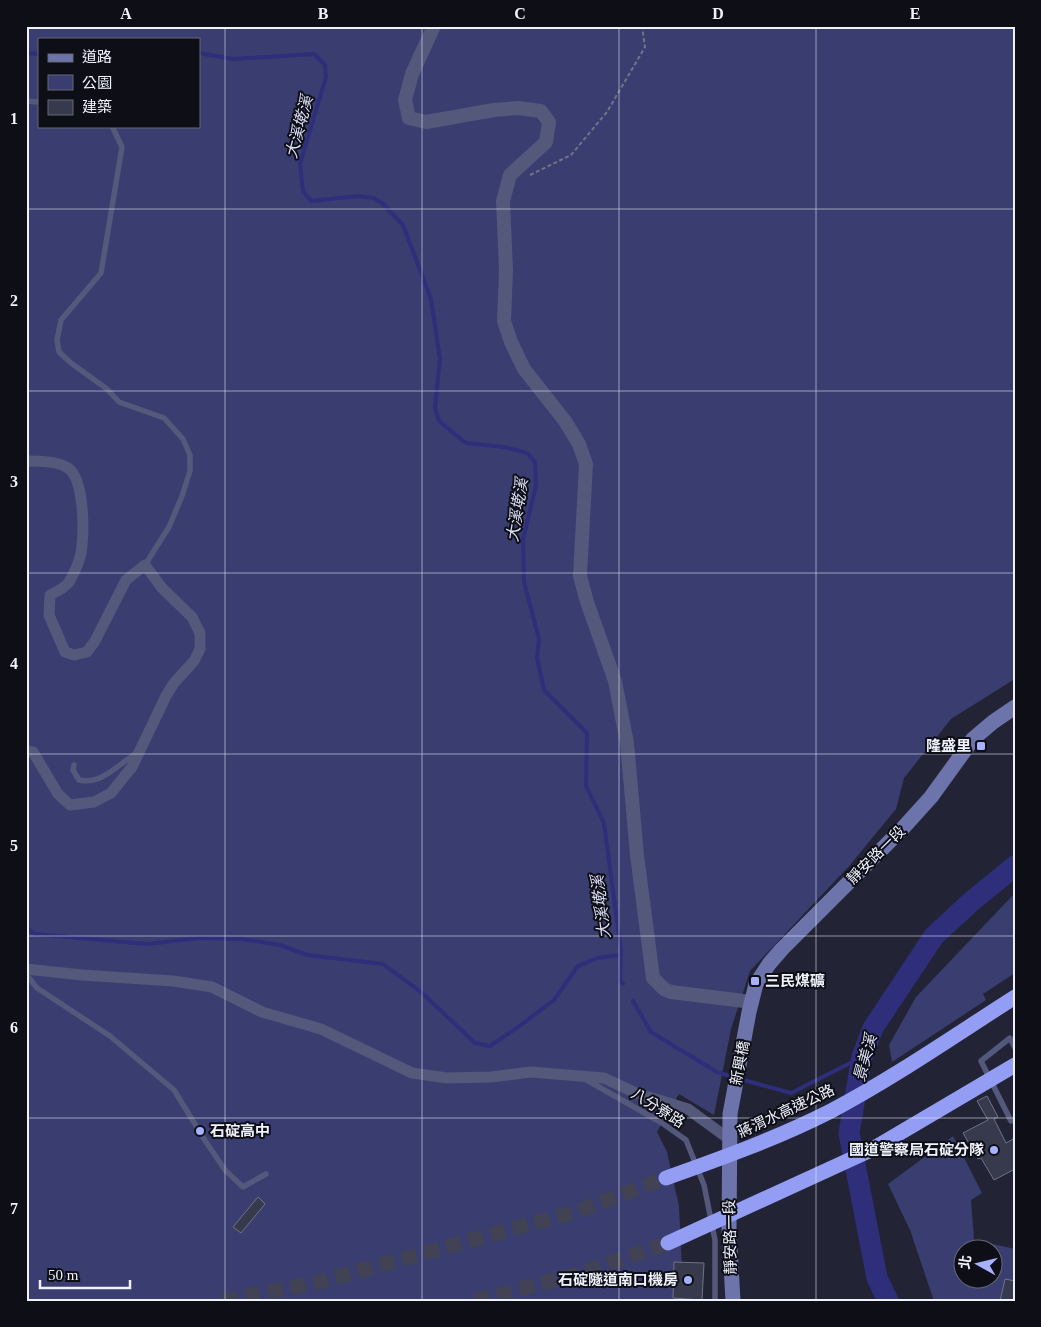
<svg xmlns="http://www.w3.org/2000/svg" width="1041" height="1327" font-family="'Times New Roman','Noto Sans TC',serif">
  <rect width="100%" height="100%" fill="#222436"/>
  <!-- green -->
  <path fill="#393d70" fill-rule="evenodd" d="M26,26H1015V676L1013,680L951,719L904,778L896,809L850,865L750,971L731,1029L714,1115L679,1094L657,1132L667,1152L679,1206L682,1269L675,1296L679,1301H26ZM39,39H199V126H39Z
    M1015,893V973L983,994L986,1000L892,1062L889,1045L916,997Z
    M953,1136L982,1193L971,1200L974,1240L1015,1249V1281L1000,1301H934L910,1230L888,1184ZM964,1250H994V1280H964Z"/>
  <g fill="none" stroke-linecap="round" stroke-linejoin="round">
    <!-- stream -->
    <path stroke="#2e2e7a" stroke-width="4" d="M26,53L39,54
      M199,53L233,59L314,54L325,65L326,77L300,164L303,191L311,201L359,196L374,198L382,203L403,225L431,299L440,359L435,408L439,421L466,443L504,447L527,453L535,462L536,486L523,539L524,582L539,639L537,658L544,690L587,733L586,786L604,823L621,951L620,980L623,984
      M26,928L35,934L147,944L199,938L242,939L280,945L307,955L383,964L421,992L475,1043L490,1046L521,1025L554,1000L578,966L597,958L621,955
      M633,1001L651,1032L717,1072L733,1077
      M740,1079L791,1093L862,1057"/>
    <!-- river -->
    <path stroke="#2e2e7a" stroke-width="21" d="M888,1301L877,1278L849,1133L862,1057L873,1028L934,936L972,901L1015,866"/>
  </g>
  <!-- building -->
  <path fill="#373a4d" stroke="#6f7388" d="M987,1096L998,1117L994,1119L1006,1143L1015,1138V1169L994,1180L981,1158L978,1159L963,1133L988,1120L977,1101Z
    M258,1197L265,1204L241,1233L233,1227Z
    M674,1262L704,1263L702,1300L673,1298Z
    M1005,1279L1015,1281V1301H1000Z"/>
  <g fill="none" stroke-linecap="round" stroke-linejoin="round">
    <!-- motorway-tunnel -->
    <path stroke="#414354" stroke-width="15" stroke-dasharray="15 8" stroke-linecap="butt" d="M223,1301L319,1282L578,1211L666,1178
      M475,1301L581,1273L668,1243"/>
    <!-- path -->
    <path stroke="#727484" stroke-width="2" stroke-dasharray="4 2.5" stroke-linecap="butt" d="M530,175L571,155L607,112L645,47L642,26"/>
    <!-- service -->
    <path stroke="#54587b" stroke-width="5.5" d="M26,101L39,102
      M112,126L122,147L101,273L61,320L57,340L59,352L71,363L107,389L119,402L164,418L183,439L190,455V471L182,496L169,527L145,565
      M74,765L73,770L79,780C101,785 118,765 135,754
      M26,974L37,988L110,1036L174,1090L206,1142L225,1170L243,1187L266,1174
      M1015,1048L1010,1038L981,1061L1011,1121L1015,1119
      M585,1079L662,1123L686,1140L704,1185L715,1240V1301"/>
    <!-- minor -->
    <path stroke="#54587b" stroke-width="11" d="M26,461C39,461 57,461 68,468C85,479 85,540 80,557C78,565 73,575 69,582C65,588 56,592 50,595L49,615L65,652L74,655L87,652L95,641L126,580L145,565L162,588L192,617L200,633V649L194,661L174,683L166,696L132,767L111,793L94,802L70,805L58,794L33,752L26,751
      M26,969L82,975L173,981L212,987L262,1012L321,1029L412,1073L447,1078L491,1077L531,1072L604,1078L636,1093L688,1109L729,1139"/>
    <!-- tertiary -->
    <path stroke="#54587b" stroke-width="14" d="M434,26L412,74L405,100L409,118L426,122L494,110L518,108L541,111L549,122L546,142L510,175L503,201L506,270L504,321L511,342L524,369L565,421L579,444L586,464L580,576L587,602L615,681L627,743L637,855L653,978L664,989L671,992L752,1002"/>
    <!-- secondary -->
    <path stroke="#6d74ac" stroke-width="15" d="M733,1301L729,1229L730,1114L749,1012L756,984L769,964L782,949L903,828L931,797L973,739L993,722L1015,707"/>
    <!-- motorway-bridge -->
    <path stroke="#939df3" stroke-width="15" d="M666,1178C722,1158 778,1138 831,1111C895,1077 954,1036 1015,997
      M668,1243L871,1150L1015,1065"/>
  </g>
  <!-- grid -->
  <path fill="none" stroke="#eff1fd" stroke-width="1" stroke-opacity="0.55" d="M225,26V1301M422,26V1301M619,26V1301M816,26V1301M26,209H1015M26,391H1015M26,573H1015M26,754H1015M26,936H1015M26,1118H1015"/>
  <!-- markers -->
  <g fill="#a7b1fc" stroke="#0d0e16" stroke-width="2">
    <rect x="976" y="741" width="10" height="10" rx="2.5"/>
    <rect x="750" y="976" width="10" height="10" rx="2.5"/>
    <circle cx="200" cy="1131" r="5"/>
    <circle cx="994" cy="1150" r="5"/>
    <circle cx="688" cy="1280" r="5"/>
  </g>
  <g text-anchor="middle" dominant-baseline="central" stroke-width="4" stroke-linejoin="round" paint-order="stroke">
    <!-- poi labels -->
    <g font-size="15" font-weight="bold" fill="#eff1fd" stroke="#0d0e16" text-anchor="end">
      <text x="971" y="746">隆盛里</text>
      <text x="765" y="981" text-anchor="start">三民煤礦</text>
      <text x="210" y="1131" text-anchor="start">石碇高中</text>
      <text x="984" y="1150">國道警察局石碇分隊</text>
      <text x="678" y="1280">石碇隧道南口機房</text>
    </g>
    <!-- street labels -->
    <g font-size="15" fill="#eff1fd" stroke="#0d0e16">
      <text transform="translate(876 855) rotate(-45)">靜安路一段</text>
      <text transform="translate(740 1063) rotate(-79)">新興橋</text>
      <text transform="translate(658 1108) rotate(32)">八分寮路</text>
      <text transform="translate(786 1111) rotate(-25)">蔣渭水高速公路</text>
      <text transform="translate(730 1237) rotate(-91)">靜安路一段</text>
    </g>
    <!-- water labels -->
    <g font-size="16" font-style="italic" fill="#dbdff5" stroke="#0d0e16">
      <text transform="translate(299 127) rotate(-75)">大溪墘溪</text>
      <text transform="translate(517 510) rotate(-81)">大溪墘溪</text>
      <text transform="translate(601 907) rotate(-97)">大溪墘溪</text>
      <text transform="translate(865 1058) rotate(-75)">景美溪</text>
    </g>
  </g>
  <!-- border -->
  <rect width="1041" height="1327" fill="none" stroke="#0d0e16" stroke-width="55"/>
  <!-- legend -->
  <rect x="38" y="38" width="162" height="90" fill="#0d0e16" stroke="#676972"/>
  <rect x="48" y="54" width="25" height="8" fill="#6d74ac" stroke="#676972"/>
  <text x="82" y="62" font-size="15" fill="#eff1fd">道路</text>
  <rect x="48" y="75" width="25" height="15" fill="#393d70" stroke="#676972"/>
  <text x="82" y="88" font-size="15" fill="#eff1fd">公園</text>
  <rect x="48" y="100" width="25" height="15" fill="#373a4d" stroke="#676972"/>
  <text x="82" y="112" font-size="15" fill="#eff1fd">建築</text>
  <!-- north arrow -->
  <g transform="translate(978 1264) rotate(278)"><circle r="24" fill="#0d0e16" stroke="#676972"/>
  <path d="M0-4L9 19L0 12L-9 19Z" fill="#a7b1fc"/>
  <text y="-8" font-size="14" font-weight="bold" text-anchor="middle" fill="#eff1fd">北</text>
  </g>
  <!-- scale -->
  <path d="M40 1280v8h90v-8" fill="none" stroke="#eff1fd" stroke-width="2.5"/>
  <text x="48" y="1280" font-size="15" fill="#eff1fd" stroke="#0d0e16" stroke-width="4" paint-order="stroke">50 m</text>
  <rect x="28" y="28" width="986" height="1272" fill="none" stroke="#eff1fd" stroke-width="2"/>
  <g font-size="16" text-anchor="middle" font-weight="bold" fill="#eff1fd">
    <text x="126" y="19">A</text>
    <text x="323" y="19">B</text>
    <text x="520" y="19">C</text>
    <text x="718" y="19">D</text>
    <text x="915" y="19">E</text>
    <text x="14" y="124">1</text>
    <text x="14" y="306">2</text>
    <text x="14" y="487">3</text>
    <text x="14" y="669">4</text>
    <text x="14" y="851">5</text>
    <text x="14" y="1033">6</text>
    <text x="14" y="1214">7</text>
  </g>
</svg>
